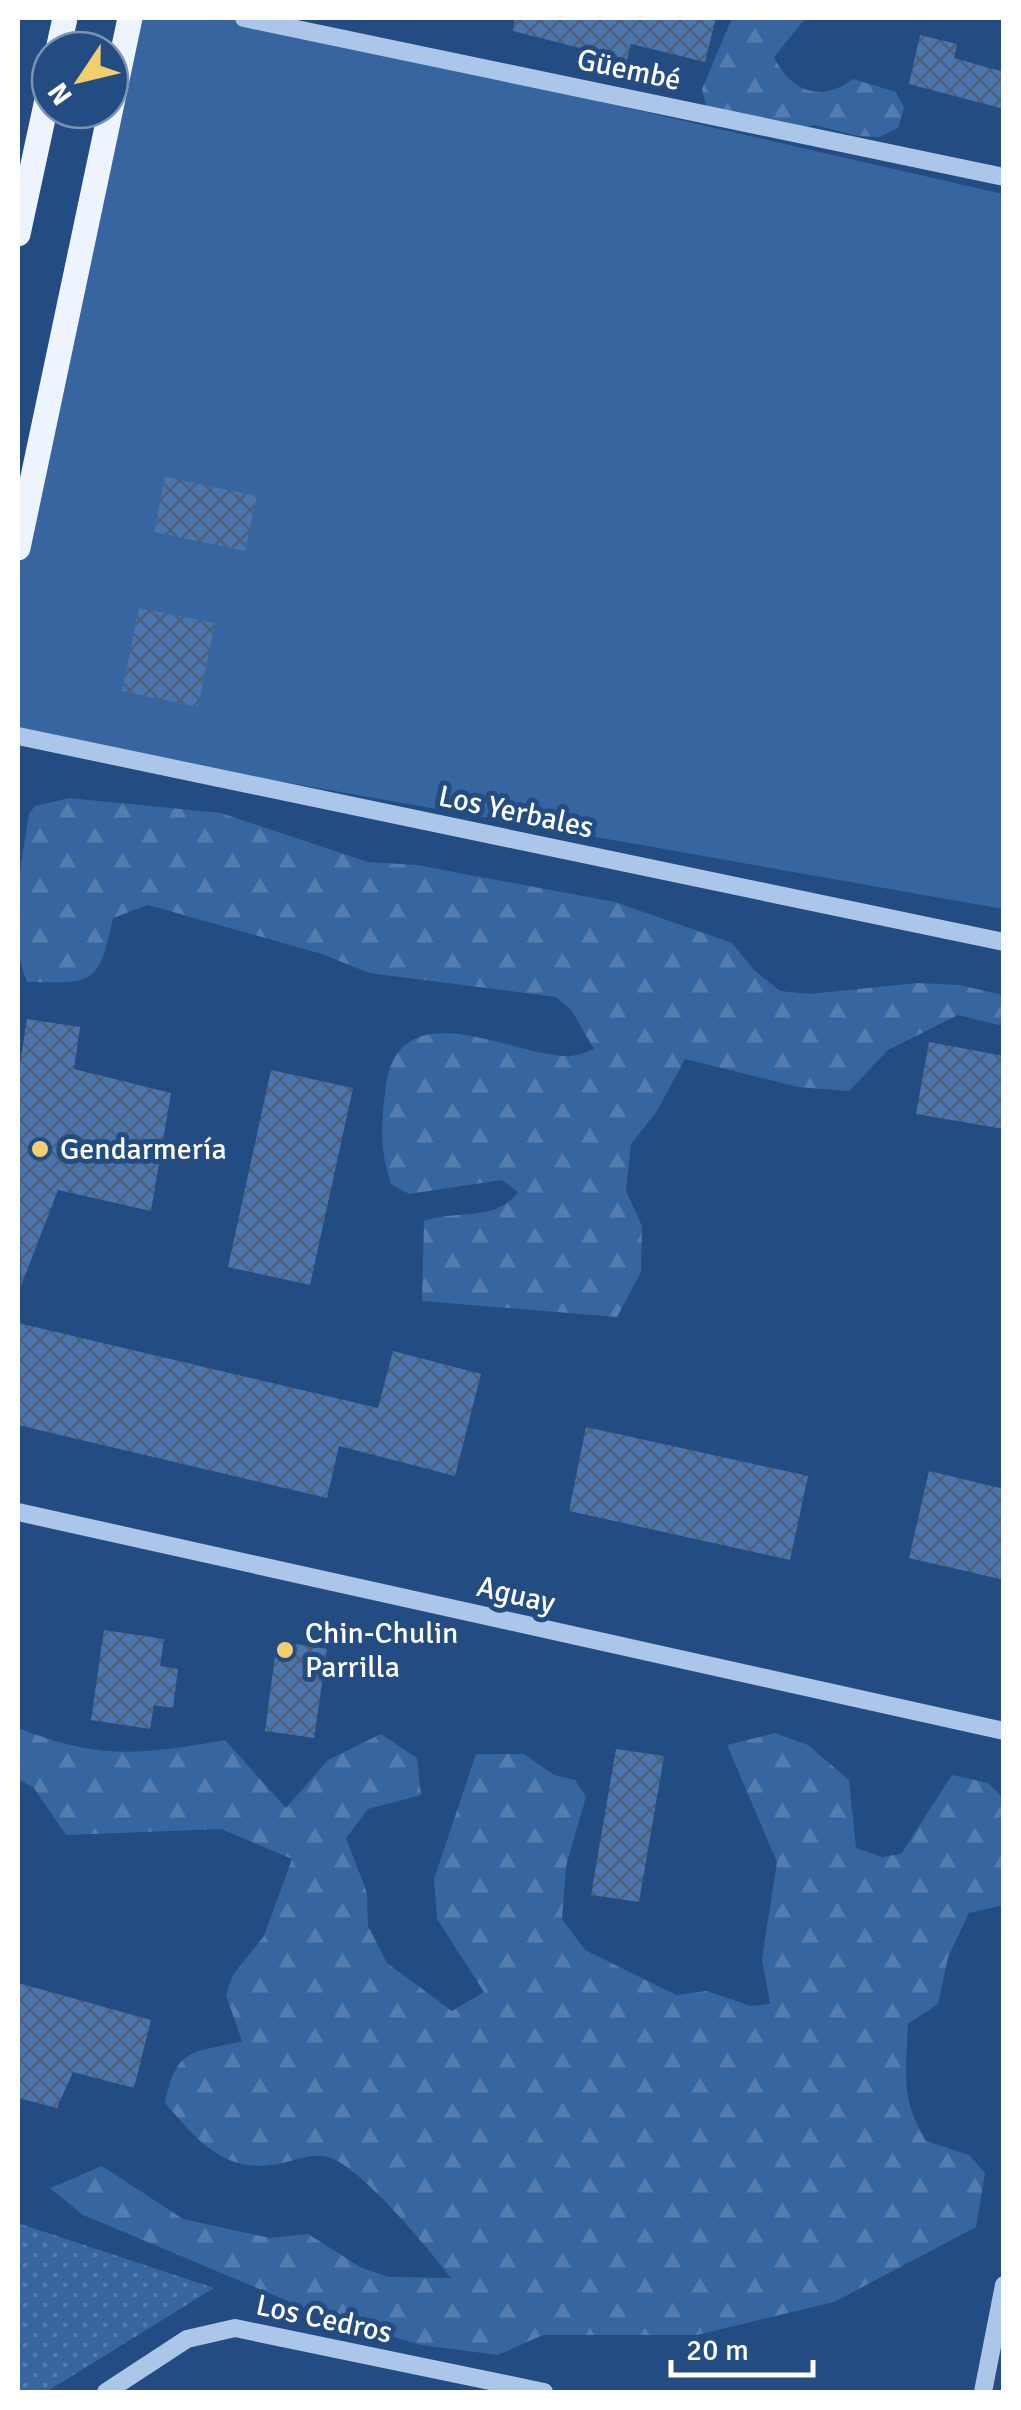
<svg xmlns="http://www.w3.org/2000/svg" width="1021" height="2410" font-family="Signika,sans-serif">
  <defs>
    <pattern id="grass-dots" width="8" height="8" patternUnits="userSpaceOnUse" patternTransform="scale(2.5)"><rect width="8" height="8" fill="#3765a0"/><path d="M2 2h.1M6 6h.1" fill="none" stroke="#557cae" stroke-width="1.8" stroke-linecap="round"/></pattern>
    <pattern id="forest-firs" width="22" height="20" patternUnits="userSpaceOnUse" patternTransform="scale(2.5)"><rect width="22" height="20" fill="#3765a0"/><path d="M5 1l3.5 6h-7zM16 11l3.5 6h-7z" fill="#557cae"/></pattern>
    <pattern id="building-cross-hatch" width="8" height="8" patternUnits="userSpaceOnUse" patternTransform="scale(2.5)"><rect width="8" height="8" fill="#4b75ab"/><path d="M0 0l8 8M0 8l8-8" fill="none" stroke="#4c607c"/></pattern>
  </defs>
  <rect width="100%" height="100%" fill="#234c83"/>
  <!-- grass -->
  <path fill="url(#grass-dots)" d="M18,2223L214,2288L46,2392H18Z"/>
  <!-- forest -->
  <path fill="url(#forest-firs)" d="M732,18H806L774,57C791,92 821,103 853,79L896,92L904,108L898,128L879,137L858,136L815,125L794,129L707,109L702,89Z
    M69,798L221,813L368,862L417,865L615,902L732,943L754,970L780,991L810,994L917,983L959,985L1003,995V1026L958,1015L888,1050L849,1091L798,1087L685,1059L657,1111L631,1144L626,1191L642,1226L641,1272L617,1317L422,1301L424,1221C457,1209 495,1223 518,1192L502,1180L409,1194L391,1184C380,1151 381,1127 385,1093C394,988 506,1053 564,1056C574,1057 585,1053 594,1049L572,1011L556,997L369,973L322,954L148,905L113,918C98,986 95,983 27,982C6,930 21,868 29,814L35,806Z
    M18,1728C99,1760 141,1755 225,1740L286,1808L328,1760L381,1734L417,1758L421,1795L368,1809L346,1838L367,1893L368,1926L387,1963L452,2011L484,1992L437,1919L434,1879L476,1754H524L554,1775L575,1780L586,1797L566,1866L562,1919L585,1950L676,1995L707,1991L751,2006L770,2004L762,1959L777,1862L727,1745L775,1733L808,1745L849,1780L856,1848L882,1857L901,1854L952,1775L988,1783L1003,1798V1905L969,1913L948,1957L938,2004L908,2024C906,2073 900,2098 926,2141L969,2155L985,2173L976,2227L834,2302L697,2335H543L498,2355L421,2345L331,2319L83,2215L50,2188L102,2166L183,2219L270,2238L308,2234L362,2268L389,2277L451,2278C430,2250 362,2169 331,2158C310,2151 293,2163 272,2165C221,2172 194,2136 165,2103C177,2046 191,2054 242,2041L226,1995L233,1975L264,1936L292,1859L221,1829L66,1835L34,1788L18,1779Z"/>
  <!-- garden -->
  <path fill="#3765a0" d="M130,18H235L1003,194V909L18,735V548Z"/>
  <!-- building -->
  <path fill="url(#building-cross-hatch)" d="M515,18H716L705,62L631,44L627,60L513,31Z
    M920,35L957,44L954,58L1004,72V109L909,84Z
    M165,477L257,496L245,551L154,532Z
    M139,608L215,623L198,707L122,691Z
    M27,1019L80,1027L74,1069L171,1093L151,1211L58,1190L21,1286L18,1077Z
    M929,1042L1004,1056V1129L916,1114Z
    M271,1070L353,1088L310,1285L228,1267Z
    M18,1323L378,1408L393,1351L481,1374L455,1476L339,1446L327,1498L18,1425Z
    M586,1427L808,1476L790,1560L569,1511Z
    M929,1471L1004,1489V1580L909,1558Z
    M104,1630L164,1639L160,1666L178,1669L173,1708L154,1705L150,1729L91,1720Z
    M277,1641L327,1649L314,1738L265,1731Z
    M616,1749L664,1756L639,1902L591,1895Z
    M18,1983L151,2020L134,2088L73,2072L57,2108L18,2098Z"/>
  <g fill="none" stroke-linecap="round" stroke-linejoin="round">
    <!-- minor -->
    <path stroke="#abc6e8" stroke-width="18" d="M244,18L1004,177
      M18,736L1004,942
      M18,1512L1004,1731
      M106,2392L187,2339L235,2328L544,2392
      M983,2392L1004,2285"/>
    <!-- major -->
    <path stroke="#eef4fe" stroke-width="25" d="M58,50L65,18
      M18,234L50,86
      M18,548L130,18"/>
  </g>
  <!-- markers -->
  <g fill="#f3ce6e" stroke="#234c83" stroke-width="4">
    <circle cx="40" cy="1149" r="10"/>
    <circle cx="285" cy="1650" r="10"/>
  </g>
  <g text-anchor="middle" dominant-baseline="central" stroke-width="10" stroke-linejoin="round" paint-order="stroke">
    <!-- street labels -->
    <g font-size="30" fill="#fff" stroke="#234c83">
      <text transform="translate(629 70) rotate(12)">Güembé</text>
      <text transform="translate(516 812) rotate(12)">Los Yerbales</text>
      <text transform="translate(516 1595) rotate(13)">Aguay</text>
      <text transform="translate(324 2319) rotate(12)">Los Cedros</text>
    </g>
    <!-- poi labels -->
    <g font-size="30" fill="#fff" stroke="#234c83" text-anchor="start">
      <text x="60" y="1149">Gendarmería</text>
      <text x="305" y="1633">Chin-Chulin<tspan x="305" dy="34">Parrilla</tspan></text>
    </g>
  </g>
  <!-- border -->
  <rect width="1021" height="2410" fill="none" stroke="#ffffff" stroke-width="40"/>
  <!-- north arrow -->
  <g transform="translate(80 80) rotate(235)"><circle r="48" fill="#234c83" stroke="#7b94b5" stroke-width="2.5"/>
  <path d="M0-8L18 38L0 25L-18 38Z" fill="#f3ce6e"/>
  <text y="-15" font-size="28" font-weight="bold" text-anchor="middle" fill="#ffffff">N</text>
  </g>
  <!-- scale -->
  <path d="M671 2360v15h142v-15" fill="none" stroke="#ffffff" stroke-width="5"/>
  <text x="686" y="2360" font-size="30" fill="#ffffff" stroke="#234c83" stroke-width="8" paint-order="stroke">20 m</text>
</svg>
